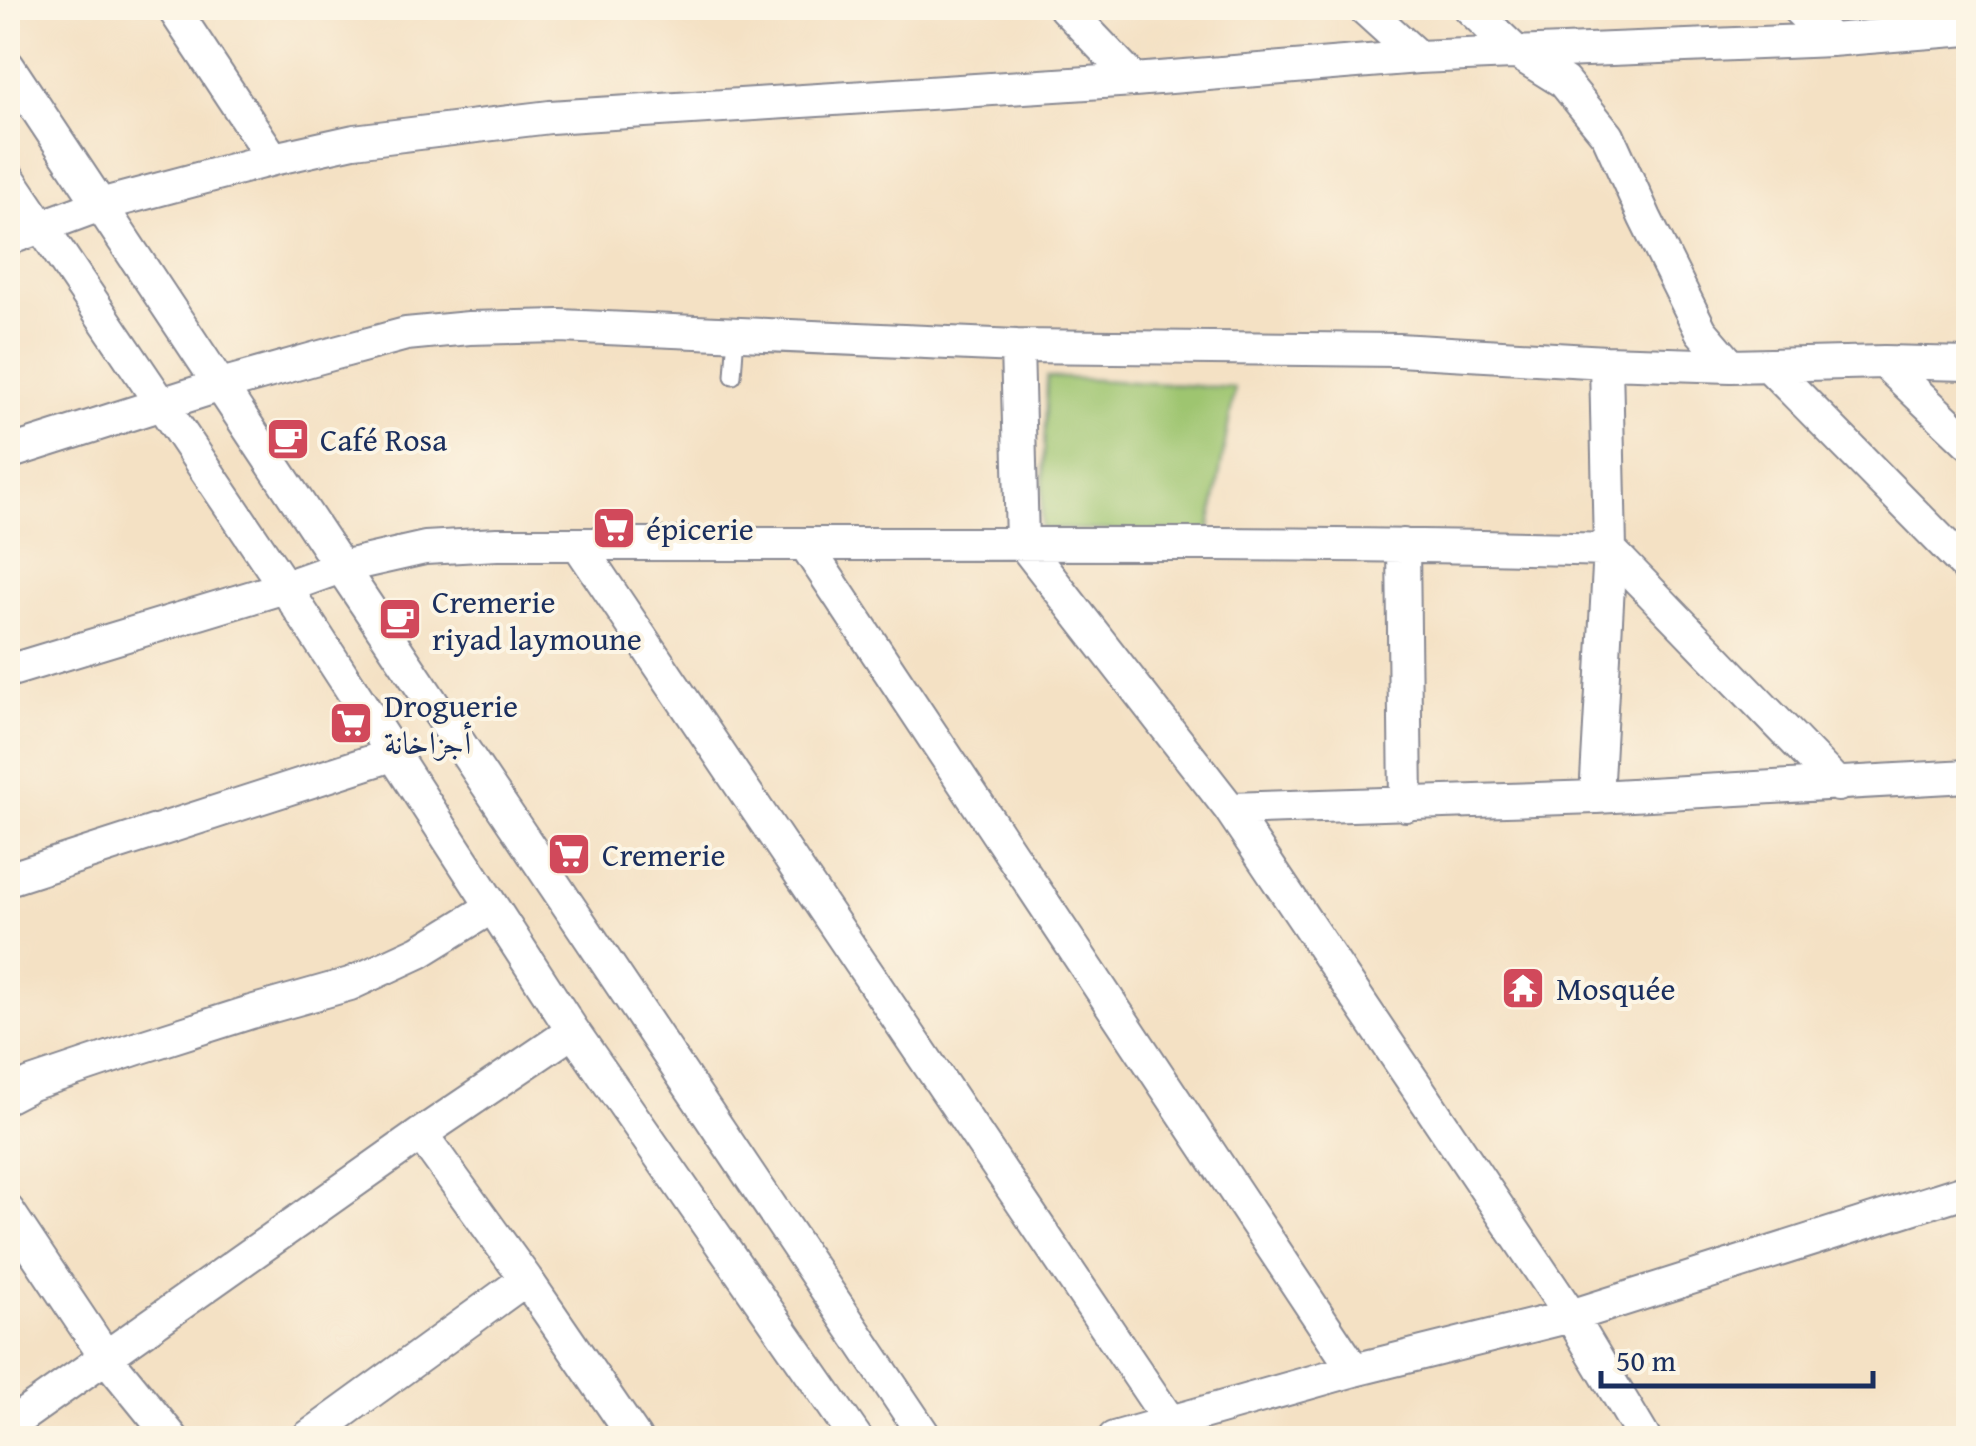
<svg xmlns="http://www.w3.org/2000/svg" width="1976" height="1446" font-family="'Gentium Book Plus',Amiri,serif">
  <rect width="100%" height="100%" fill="#fcf5e5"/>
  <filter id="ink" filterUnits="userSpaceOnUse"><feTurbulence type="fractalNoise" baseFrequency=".01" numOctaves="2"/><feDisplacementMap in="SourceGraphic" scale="20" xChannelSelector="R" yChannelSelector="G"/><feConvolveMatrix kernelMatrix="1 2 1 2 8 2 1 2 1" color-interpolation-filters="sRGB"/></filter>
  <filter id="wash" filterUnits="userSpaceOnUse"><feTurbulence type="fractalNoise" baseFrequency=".0048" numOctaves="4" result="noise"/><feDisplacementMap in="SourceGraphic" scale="40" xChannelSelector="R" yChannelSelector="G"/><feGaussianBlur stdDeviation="2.25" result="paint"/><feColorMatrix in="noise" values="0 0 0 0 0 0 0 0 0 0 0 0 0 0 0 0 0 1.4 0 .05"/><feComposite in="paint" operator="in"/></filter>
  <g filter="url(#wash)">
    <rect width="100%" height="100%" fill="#f4e1c4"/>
    <!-- green -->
    <path fill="#9ec570" stroke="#5c7a67" stroke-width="2.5" d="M1047,377L1235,388L1209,533L1041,529Z"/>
  </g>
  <g filter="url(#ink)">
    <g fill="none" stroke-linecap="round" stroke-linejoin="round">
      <!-- service casing -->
      <g stroke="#888891" stroke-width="19">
        <path id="service" d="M733,376L736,334"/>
      </g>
      <!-- minor casing -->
      <g stroke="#888891" stroke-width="36">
        <path id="minor" d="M173,8L273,159
          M1065,8L1134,80
          M1364,8L1418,57
          M1470,8L1516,52L1564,82L1608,136L1645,218L1701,331L1731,366
          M1797,8L1831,40
          M8,66L341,567L926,1438
          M8,177L285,587L573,1031L856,1438
          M8,239L100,205L273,159L354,141L550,117L1134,80L1418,57L1831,40L1968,29
          M1017,346L1022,542L1230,809L1571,1316L1644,1438
          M1884,362L1968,442
          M1770,367L1968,568
          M8,453L221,385L317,358L406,334L469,328L560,326L1017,346L1398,350L1606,362L1731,366L1884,362L1968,364
          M578,544L1170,1422
          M805,544L1354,1370
          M1403,545L1406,805
          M8,671L285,587L341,567L425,548L497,544C868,545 1239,540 1610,550L1838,785
          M1596,797L1610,550L1606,362
          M1230,809L1596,797L1968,776
          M8,879L392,755
          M8,1096L31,1084L135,1049L251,1012L350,984L419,952L492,907
          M421,1134L526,1279L635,1438
          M8,1211L105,1356L172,1438
          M8,1426L421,1134L573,1031
          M307,1438L526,1279
          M1114,1438L1354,1370L1571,1316L1968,1190"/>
      </g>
      <!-- service -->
      <use href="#service" stroke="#fff" stroke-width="15"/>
      <!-- minor -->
      <use href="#minor" stroke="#fff" stroke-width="32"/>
    </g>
  </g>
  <!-- icons -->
  <defs>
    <g id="cafe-square" transform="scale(2.25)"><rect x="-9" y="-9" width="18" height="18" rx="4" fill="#d1495b" stroke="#fcf5e5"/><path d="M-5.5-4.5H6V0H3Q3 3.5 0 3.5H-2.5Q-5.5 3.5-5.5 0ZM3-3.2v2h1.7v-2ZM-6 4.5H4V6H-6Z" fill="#fff"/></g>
    <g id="supermarket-square" transform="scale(2.25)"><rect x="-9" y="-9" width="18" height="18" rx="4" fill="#d1495b" stroke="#fcf5e5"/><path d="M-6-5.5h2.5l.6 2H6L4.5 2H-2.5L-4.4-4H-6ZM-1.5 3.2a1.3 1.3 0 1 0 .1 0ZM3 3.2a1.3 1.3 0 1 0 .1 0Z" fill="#fff"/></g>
    <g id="temple-square" transform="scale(2.25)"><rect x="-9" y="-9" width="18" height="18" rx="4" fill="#d1495b" stroke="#fcf5e5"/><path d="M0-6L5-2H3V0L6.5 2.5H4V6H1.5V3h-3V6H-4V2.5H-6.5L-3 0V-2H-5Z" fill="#fff"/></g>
  </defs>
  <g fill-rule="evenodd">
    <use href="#cafe-square" x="288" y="439"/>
    <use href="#supermarket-square" x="614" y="528"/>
    <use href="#cafe-square" x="400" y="619"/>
    <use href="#supermarket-square" x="351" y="723"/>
    <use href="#supermarket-square" x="569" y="854"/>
    <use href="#temple-square" x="1523" y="988"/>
  </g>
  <g text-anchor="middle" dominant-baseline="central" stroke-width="8" stroke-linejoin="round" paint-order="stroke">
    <!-- poi labels -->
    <g font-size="32" fill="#1b2f5e" stroke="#fcf5e5" text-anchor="start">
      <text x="320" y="439">Café Rosa</text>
      <text x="646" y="528">épicerie</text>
      <text x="432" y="601">Cremerie<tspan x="432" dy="37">riyad laymoune</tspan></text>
      <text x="384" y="705">Droguerie<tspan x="384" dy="37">أجزاخانة</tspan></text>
      <text x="602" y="854">Cremerie</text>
      <text x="1556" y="988">Mosquée</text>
    </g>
  </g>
  <!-- margin -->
  <rect width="1976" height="1446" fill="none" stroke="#fcf5e5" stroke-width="40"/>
  <!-- scale -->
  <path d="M1601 1371v15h272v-15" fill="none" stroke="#1b2f5e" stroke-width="5"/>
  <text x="1616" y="1371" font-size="30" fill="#1b2f5e" stroke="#fcf5e5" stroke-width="8" paint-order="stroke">50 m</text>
</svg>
